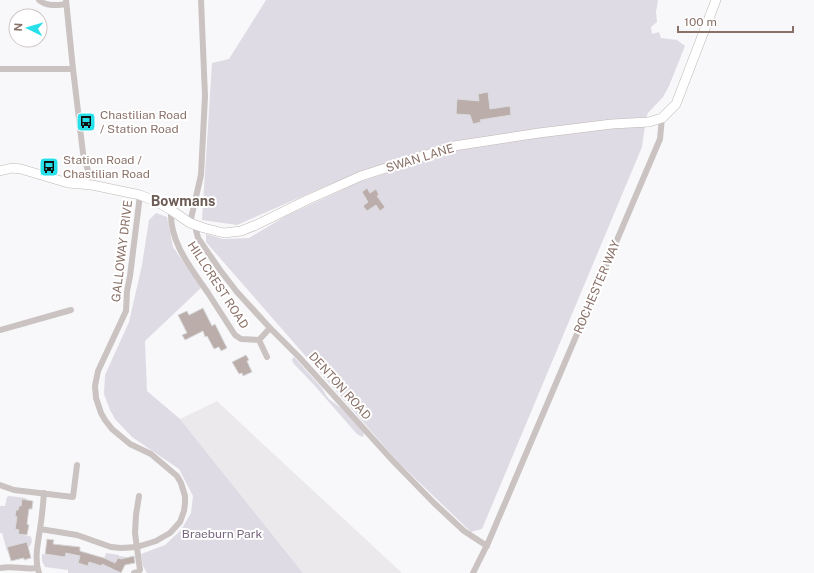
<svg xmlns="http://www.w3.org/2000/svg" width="814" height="573" font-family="'Public Sans',sans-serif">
  <rect width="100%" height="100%" fill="#f8f8fa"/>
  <!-- built -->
  <path fill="#ebe9eb" d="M217,401L249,431L402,573H303L180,419Z"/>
  <!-- green -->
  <path fill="#dedbe4" d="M266,0H658L656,12L657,22L651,27L652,34L659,32L661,38L677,40L685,46L669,86L663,97L648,113L646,118L642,147L482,529L471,532L398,462L206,242V234L223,239L249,238L286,216L359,182L451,152V142L437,146L326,186L237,225L202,220L212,63L229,59Z
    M156,213L167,217L173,247L201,288L145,341L147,391L180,419L303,573H147L143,566L141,554L165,545L181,530L191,513L193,496L179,469L132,437L115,419L110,410L104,394L105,375L129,322L142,265L149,220Z
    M294,357L322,388L326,395L329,399L341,408L364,433L363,437L360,436L356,433L314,385L293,363L292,359Z
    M9,496L26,498V500H22L21,506H19L18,509L27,511L16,510L15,516L19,517V522L27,523V524L16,523L15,529L19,530L18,534L30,536C33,539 32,543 30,546L28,547L27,543L18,545V544L11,546L12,550L7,551L2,533H0V506H5L7,497Z
    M67,547V553L78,556L80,551H81L78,563L88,566L92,554L102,566L106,553L119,555V556L127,557L128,562L118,558L113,569L120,573H68V570L45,567L42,561V554L65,557Z"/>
  <!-- building -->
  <path fill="#baadaa" stroke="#dadadc" d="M488,92L490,109L510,106L511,115L480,120L481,122L473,124L470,115L456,114L457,99L479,101L478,94Z
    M367,188L370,193L376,189L379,195L377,196L385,207L380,211L376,205L367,211L363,206L368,202L362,192Z
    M203,308L212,326L215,324L227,348L221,351L219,347L214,349L207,336L205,337L203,331L185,340L182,335L187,333L178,315L187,311L189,315Z
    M246,355L249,360L247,361L252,372L243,376L242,373L239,374L232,362Z
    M22,499L33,501L32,509H29L27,524L29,525L27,535L18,534L19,530L15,529L17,517L15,516L16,510H18L19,506H21Z
    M47,539L54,540L53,544L80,547V551L104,558L115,563L118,558L121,559L134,556L135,563L125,565L121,573L102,564V566L89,562L88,566L78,563L80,556L66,553L65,557L45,554Z
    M27,542L31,558L24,560V558L11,561L7,547Z"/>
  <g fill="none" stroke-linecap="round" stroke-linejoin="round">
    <!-- secondary casing -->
    <g stroke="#c1b8b5" stroke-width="10">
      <path id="secondary" d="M0,171L12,168L21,169L68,183L92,185L140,195L157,202L171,210L190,223L204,228L224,233L241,231L256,225L307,200L361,176L454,146L539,133L612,124L649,122L662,118L676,104L716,0"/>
    </g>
    <!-- street -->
    <path stroke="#cac3c1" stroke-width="6" d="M39,0C46,7 58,5 66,4
      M66,0L73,69L83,153L92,185
      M0,69H73
      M171,210C169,242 191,268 208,293C217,307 226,321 235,335L241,339L259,340
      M190,223L201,175L205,96L201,0
      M197,226L196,230L198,238L220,270L237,292L270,328L299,357L393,461L434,503L464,531L487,546
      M0,330L71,310
      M259,340L267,357
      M259,340L270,328
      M0,485L14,490L73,497L77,465
      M40,529L77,535L111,547L121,548L137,547L156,541L170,533L180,522L184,511L185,503V496L181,483L177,476L151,454L130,444L112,429L105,420L101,413L96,398L95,386L98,371L126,311L127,291L130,276L140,195
      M0,568C12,565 25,570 37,568
      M39,573C34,559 38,543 40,529C42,517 43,505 44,493
      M134,573L138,572L140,570L135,533L136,515L139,496
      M473,573L488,543L660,139L662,118"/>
    <!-- secondary -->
    <use href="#secondary" stroke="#fff" stroke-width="9"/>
  </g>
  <!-- icons -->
  <defs>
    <g id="bus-square" transform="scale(1)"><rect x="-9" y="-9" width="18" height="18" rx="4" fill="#27e0ea" stroke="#fff"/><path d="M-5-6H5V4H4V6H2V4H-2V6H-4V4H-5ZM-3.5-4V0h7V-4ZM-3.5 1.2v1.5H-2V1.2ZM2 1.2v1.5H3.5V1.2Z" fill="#111"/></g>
  </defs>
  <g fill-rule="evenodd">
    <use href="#bus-square" x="86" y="122"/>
    <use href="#bus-square" x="49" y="167"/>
  </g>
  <g text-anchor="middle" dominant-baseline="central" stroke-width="4" stroke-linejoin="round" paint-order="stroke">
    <!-- poi labels -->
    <g font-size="12" fill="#8a7168" stroke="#fff" text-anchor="start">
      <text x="100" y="115">Chastilian Road<tspan x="100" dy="14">/ Station Road</tspan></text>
      <text x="63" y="160">Station Road /<tspan x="63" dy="14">Chastilian Road</tspan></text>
    </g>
    <!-- street labels -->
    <g font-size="12" fill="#8a7168" stroke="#fff">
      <text transform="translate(420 158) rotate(-17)">SWAN LANE</text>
      <text transform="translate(122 251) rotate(-83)">GALLOWAY DRIVE</text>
      <text transform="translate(218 285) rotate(57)">HILLCREST ROAD</text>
      <text transform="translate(597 287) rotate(-67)">ROCHESTER WAY</text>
      <text transform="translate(340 386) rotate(48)">DENTON ROAD</text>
    </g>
    <!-- park labels -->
    <g font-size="12" fill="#776781" stroke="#fff">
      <text x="222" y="534">Braeburn Park</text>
    </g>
    <!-- quarter labels -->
    <g font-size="14" font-weight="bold" fill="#6e5c56" stroke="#fff">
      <text x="183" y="201">Bowmans</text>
    </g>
  </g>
  <!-- north arrow -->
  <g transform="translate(28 28) rotate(275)"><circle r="19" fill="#ffffff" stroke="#d0c6c3"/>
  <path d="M0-3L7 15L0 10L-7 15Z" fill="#27e0ea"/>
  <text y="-6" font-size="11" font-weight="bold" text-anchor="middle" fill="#8a7168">N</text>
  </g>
  <!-- scale -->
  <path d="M678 26v6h115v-6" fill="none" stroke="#8a7168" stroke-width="2"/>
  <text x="684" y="26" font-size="12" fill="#8a7168" stroke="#ffffff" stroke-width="3" paint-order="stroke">100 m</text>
</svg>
